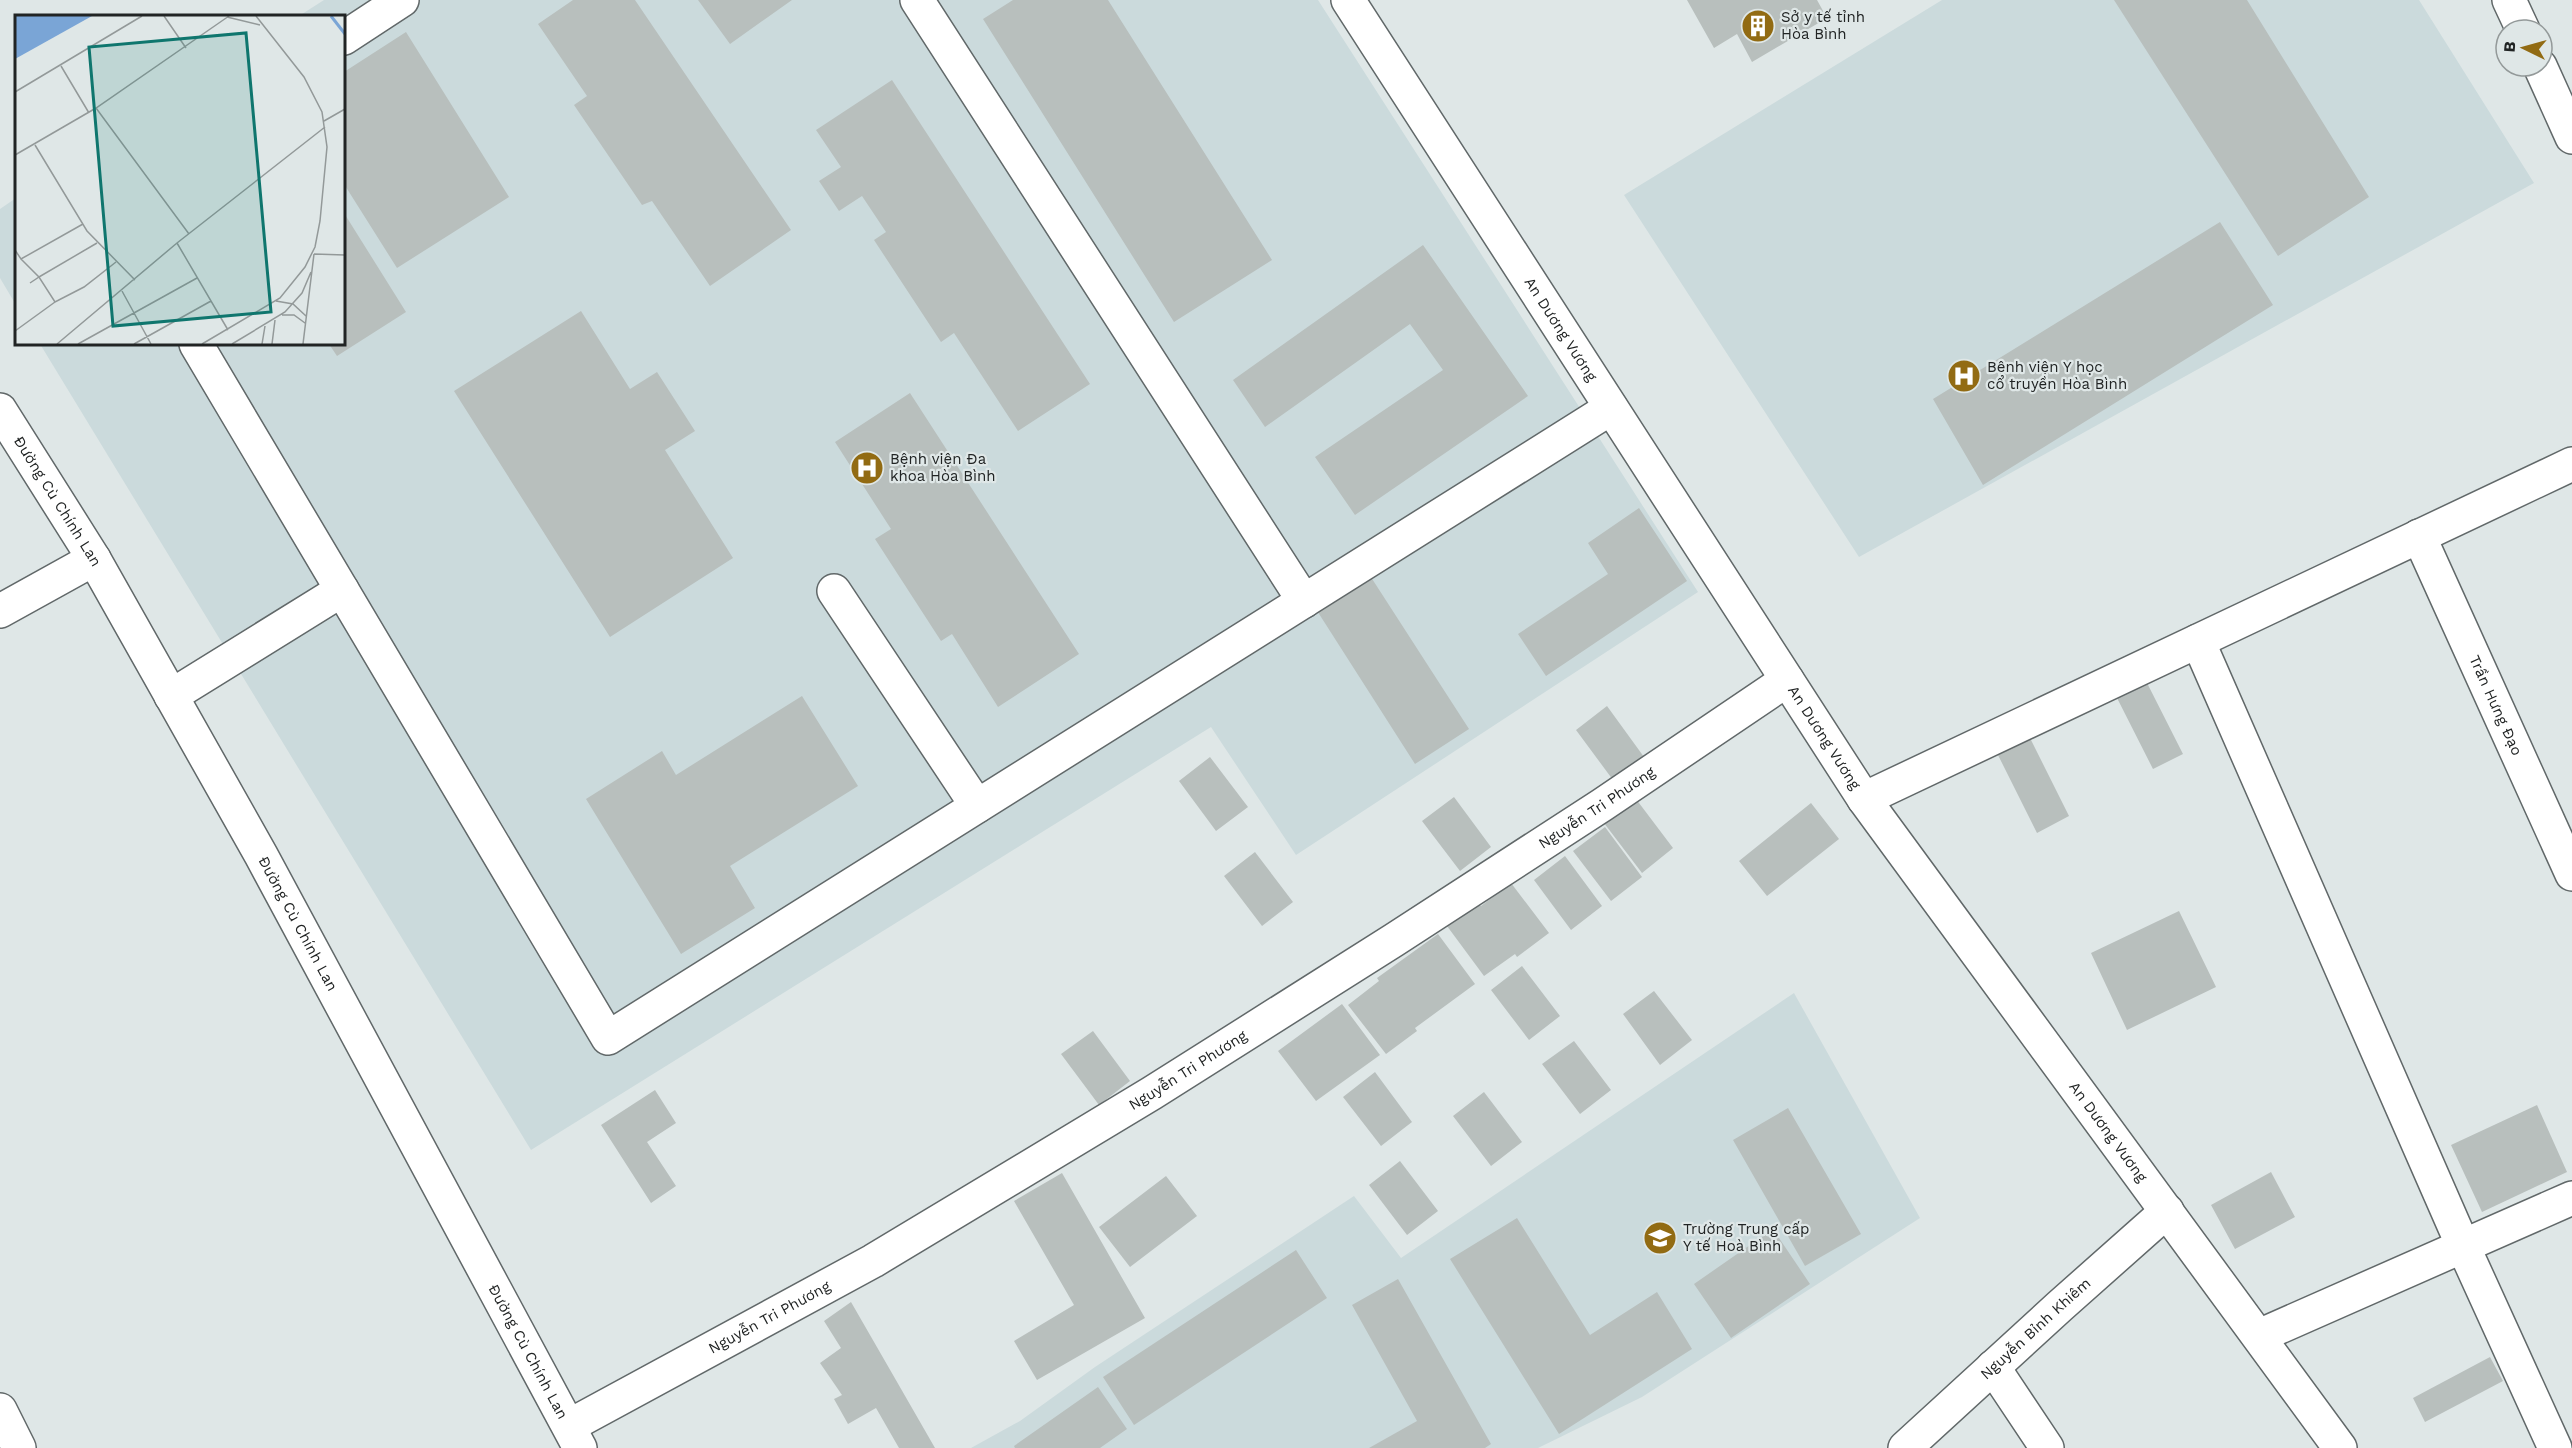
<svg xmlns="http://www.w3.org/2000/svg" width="2572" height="1448" font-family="'Work Sans',sans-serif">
  <rect width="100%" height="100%" fill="#dfe7e7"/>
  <!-- built -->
  <path fill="#cbdadc" d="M324,0H1318L1698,592L1296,855L1211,727L531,1150L40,344H344V16H299Z
    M1942,0H2419L2534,183L1859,557L1624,195Z
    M16,198V305L0,278V209Z
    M1794,993L1920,1218L1642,1397L1538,1448H971L1020,1421L1095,1367L1354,1196L1401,1258Z"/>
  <!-- building -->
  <path fill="#b8bfbd" d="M573,0H635L791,230L710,286L652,201L642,205L574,105L587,96L538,24Z
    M698,0H792L730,44Z
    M1013,0H1108L1272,260L1174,322L983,19Z
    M1687,0H1817L1827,18L1752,62L1737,34L1714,48Z
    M2114,0H2247L2369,197L2278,256Z
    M406,32L509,197L397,268L344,184V72Z
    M892,80L1090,384L1018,431L954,333L941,342L874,240L886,232L862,196L839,211L819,181L841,167L816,130Z
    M344,213L406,312L337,356L329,344H344Z
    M2220,222L2273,305L1983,485L1933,399Z
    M1423,245L1528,396L1355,515L1315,457L1443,370L1410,324L1265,427L1233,380Z
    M581,311L630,389L657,372L695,431L665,450L733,558L610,637L454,391Z
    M910,393L1079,654L998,707L952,634L941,641L875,539L891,529L835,442Z
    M1639,508L1687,581L1546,676L1518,634L1608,574L1588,543Z
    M1367,571L1469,729L1415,764L1314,606Z
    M2145,679L2183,754L2153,769L2115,694Z
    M802,696L858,786L730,866L755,908L681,954L586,799L662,751L676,775Z
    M1607,706L1644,757L1613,780L1576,730Z
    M2030,738L2069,816L2037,833L1998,755Z
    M1210,757L1248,807L1216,831L1179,781Z
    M1454,797L1491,847L1460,871L1422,821Z
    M1636,799L1673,848L1642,873L1604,823Z
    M1811,803L1839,839L1767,896L1739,861Z
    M1605,827L1642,877L1611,901L1573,851Z
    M1255,852L1293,902L1262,926L1224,876Z
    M1565,856L1602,906L1571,930L1534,880Z
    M1511,883L1549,933L1517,957L1515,954L1484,976L1447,926L1478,903L1481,906Z
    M2179,911L2216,987L2127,1030L2091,953Z
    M1438,934L1475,984L1415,1028L1417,1031L1386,1054L1348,1005L1379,981L1377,978Z
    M1522,966L1560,1016L1529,1040L1491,990Z
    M1654,991L1692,1040L1660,1065L1623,1014Z
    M1342,1004L1380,1055L1316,1101L1278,1051Z
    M1093,1031L1130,1081L1099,1105L1061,1054Z
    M1574,1041L1611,1090L1580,1114L1542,1064Z
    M1375,1072L1412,1122L1381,1146L1343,1097Z
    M655,1090L676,1123L647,1142L676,1186L651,1203L601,1125Z
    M1484,1092L1522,1142L1491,1166L1453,1116Z
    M2537,1105L2567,1172L2482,1212L2451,1145Z
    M1788,1108L1861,1234L1805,1266L1733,1140Z
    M1400,1161L1438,1211L1407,1235L1369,1185Z
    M2271,1172L2295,1217L2235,1249L2211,1205Z
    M1062,1173L1145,1318L1037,1380L1014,1341L1074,1305L1014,1201Z
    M1166,1176L1197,1216L1130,1267L1099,1227Z
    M1517,1218L1590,1335L1657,1292L1692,1349L1559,1434L1450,1259Z
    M1773,1229L1810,1284L1731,1338L1694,1284Z
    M1296,1250L1327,1298L1134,1425L1103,1377Z
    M1398,1279L1491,1444L1485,1448H1369L1417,1421L1352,1305Z
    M851,1302L889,1368L935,1448H899L876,1408L848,1424L834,1399L842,1395L820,1363L841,1348L824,1321Z
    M2490,1357L2503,1381L2425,1422L2413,1398Z
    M1098,1387L1127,1429L1100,1448H1015L1014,1446Z"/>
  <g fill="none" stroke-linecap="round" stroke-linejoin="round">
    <!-- minor casing -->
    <g stroke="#616869" stroke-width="36">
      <g id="minor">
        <path d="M917,0L1304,601"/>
        <path id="s1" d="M1348,0L1864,799L2340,1448"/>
        <path d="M344,38L402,0"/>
        <path d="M196,344L608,1038L1611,408"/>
        <path id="s2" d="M2419,536L2572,874"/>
        <path d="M834,591L977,806"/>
        <path d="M0,611L94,559"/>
        <path d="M2198,641L2463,1246L2555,1448"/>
        <path d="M171,696L342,590"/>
        <path d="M1864,799L2572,464"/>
        <path d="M2259,1336L2572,1198"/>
        <path d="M1993,1367L2047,1448"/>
        <path d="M0,1410L19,1448"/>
        <path id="s3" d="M569,1426L873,1261L1152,1093L1394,940L1602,805L1787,680"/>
        <path id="s4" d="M1905,1448L2060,1306L2167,1211"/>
      </g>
    </g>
    <!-- major casing -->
    <g stroke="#616869" stroke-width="36">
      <g id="major">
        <path d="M2509,0L2523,30"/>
        <path d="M2540,66L2572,137"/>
        <path id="s5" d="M0,410L94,559L261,855L580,1448"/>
      </g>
    </g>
    <!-- minor -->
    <use href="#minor" stroke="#fff" stroke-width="33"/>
    <!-- major -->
    <use href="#major" stroke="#fff" stroke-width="33"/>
  </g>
  <!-- icons -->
  <defs>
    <g id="building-disc" transform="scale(1.725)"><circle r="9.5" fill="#926b13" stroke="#dfe7e7"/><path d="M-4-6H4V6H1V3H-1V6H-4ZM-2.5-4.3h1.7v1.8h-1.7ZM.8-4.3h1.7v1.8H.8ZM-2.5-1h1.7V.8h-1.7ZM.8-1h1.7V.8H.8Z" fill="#fff"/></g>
    <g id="hospital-disc" transform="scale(1.725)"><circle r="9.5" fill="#926b13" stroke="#dfe7e7"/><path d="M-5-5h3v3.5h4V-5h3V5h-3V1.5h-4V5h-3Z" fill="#fff"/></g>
    <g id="university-disc" transform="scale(1.725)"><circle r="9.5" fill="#926b13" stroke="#dfe7e7"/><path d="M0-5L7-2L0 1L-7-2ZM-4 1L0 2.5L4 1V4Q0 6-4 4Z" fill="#fff"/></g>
  </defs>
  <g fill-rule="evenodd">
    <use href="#building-disc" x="1758" y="26"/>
    <use href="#hospital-disc" x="1964" y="376"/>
    <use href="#hospital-disc" x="867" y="468"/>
    <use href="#university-disc" x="1660" y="1238"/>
  </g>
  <g text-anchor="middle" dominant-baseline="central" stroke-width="4.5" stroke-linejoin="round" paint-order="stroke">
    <!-- poi labels -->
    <g font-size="15" fill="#212424" stroke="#dfe7e7" text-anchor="start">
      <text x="1781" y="17">Sở y tế tỉnh<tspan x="1781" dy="17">Hòa Bình</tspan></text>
      <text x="1987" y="367">Bệnh viện Y học<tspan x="1987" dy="17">cổ truyền Hòa Bình</tspan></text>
      <text x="890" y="459">Bệnh viện Đa<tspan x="890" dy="17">khoa Hòa Bình</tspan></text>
      <text x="1683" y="1229">Trường Trung cấp<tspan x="1683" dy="17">Y tế Hoà Bình</tspan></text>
    </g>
    <!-- street labels -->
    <g font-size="15" fill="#212424" stroke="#dfe7e7">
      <text stroke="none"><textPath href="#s1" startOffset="392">An Dương Vương</textPath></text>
      <text stroke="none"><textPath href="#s5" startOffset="108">Đường Cù Chính Lan</textPath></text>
      <text stroke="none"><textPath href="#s2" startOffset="186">Trần Hưng Đạo</textPath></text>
      <text stroke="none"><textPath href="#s1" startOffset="878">An Dương Vương</textPath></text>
      <text stroke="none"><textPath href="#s3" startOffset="1200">Nguyễn Tri Phương</textPath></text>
      <text stroke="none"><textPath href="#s5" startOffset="594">Đường Cù Chính Lan</textPath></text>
      <text stroke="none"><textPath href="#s3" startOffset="714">Nguyễn Tri Phương</textPath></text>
      <text stroke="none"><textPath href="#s1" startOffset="1364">An Dương Vương</textPath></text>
      <text stroke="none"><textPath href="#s3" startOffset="228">Nguyễn Tri Phương</textPath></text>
      <text stroke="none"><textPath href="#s4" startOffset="177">Nguyễn Bỉnh Khiêm</textPath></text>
      <text stroke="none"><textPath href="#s5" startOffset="1080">Đường Cù Chính Lan</textPath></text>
    </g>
  </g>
  <!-- overview -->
  <g transform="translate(15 15)">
    <rect width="330" height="330" fill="#dfe7e7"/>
    <path d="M0,1H77L0,44Z" fill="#7aa5d6"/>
    <path fill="none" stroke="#7aa5d6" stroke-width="3" d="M316,1L330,19"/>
    <path fill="none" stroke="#939999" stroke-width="1.5" d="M149,1L171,33M212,2L245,10M46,51L74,98M0,77L127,1M81,93L174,219M309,106L330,94M20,130L72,216L120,265M0,140L81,93L214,1M162,228L213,315M0,235L6,244L68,209M299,239L330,240M6,244L24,262L82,228M15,268L24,262L40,287L69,272L101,247M107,276L136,329M261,286L278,289L291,301M267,300H279L290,308M0,316L40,287M42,329L162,228L310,112M63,329L182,263M119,329L196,286M187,329L265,283L290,252L300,232L305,206L312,132L307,97L289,62L241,1M217,329L270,297L287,278L296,257M247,329L250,311M257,329L260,305M288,329L299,239"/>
    <path fill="#0f766e" fill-opacity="0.15" stroke="#0f766e" stroke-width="3" d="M231,18L256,297L98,311L74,32Z"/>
    <rect width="330" height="330" fill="none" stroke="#212424" stroke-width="3"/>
  </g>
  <!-- north arrow -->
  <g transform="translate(2524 48) rotate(275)"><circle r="28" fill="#dfe7e7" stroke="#939999" stroke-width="1.5"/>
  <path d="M0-4.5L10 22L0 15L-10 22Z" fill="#926b13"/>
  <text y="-9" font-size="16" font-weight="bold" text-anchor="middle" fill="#212424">B</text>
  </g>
</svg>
